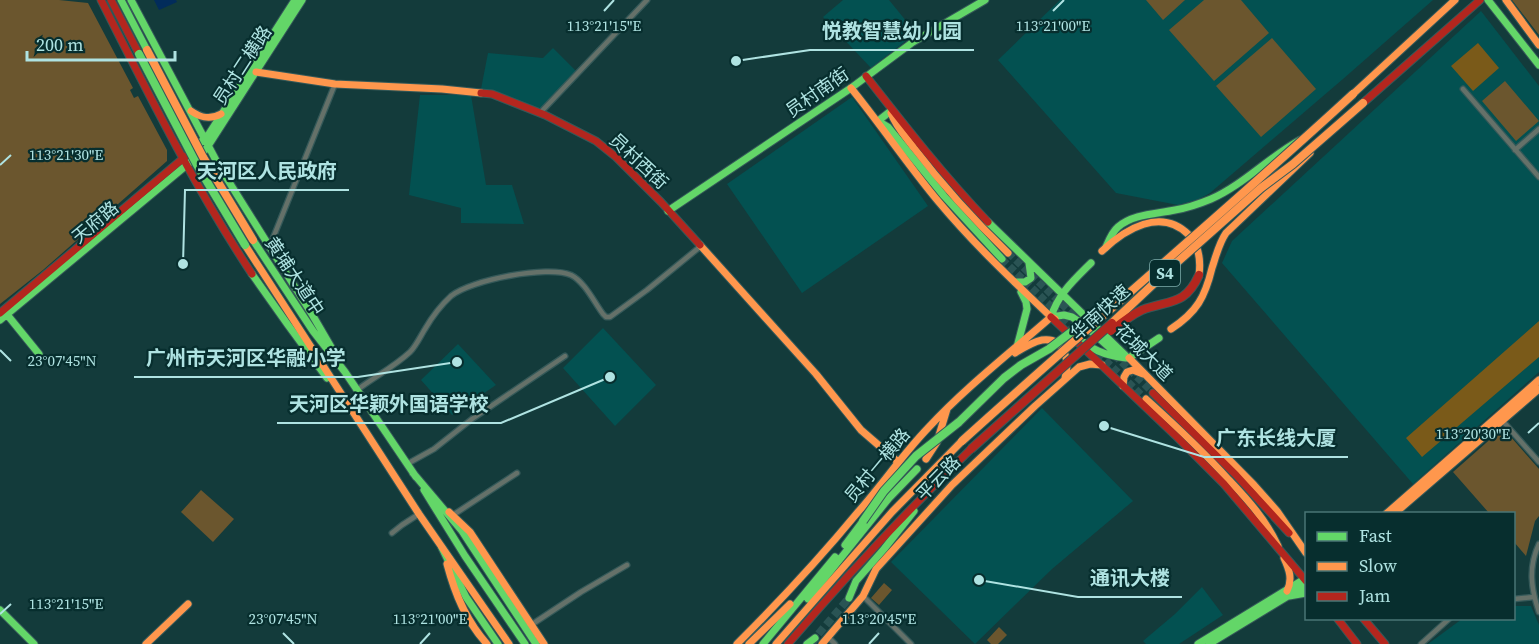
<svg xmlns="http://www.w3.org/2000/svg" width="1539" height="644" font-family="'Source Serif 4','Noto Sans SC',serif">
  <rect width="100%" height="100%" fill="#133b3b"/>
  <!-- built -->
  <path fill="#035151" d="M843,0H889L916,33L871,68L823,17Z
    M1060,0H1433L1343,79L1210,193L1199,199L1178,205L1116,193L998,60Z
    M1481,11L1539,86V372L1413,484L1222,263L1232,241Z
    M553,48L576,71L541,109L481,89L488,53L543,58Z
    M420,95H471L486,185H512L524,224L461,223V208L409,195Z
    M852,97L928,206L802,293L727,184Z
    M603,328L656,385L615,426L563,368Z
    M458,344L496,385L452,415L421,380Z
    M1042,408L1133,501L1052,569L975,644L891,562Z
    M1202,587L1223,615L1179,644H1146L1143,641L1175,614Z
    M1514,606H1531L1539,625V644H1428L1462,619L1514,618Z"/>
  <!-- green -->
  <path fill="#6b562e" d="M0,0H59L88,3L133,88L130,90L134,98L138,96L167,150V161L43,270L0,304Z
    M1146,0H1185L1163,20Z
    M1204,0H1241L1269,33L1214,81L1169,30Z
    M1512,0H1539V35Z
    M1272,38L1316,89L1261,137L1216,86Z
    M1505,81L1539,121L1516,141L1482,101Z
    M1503,428L1539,469V516L1535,521L1526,556L1514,542V514L1489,513L1453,472Z
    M201,490L234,519L213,542L181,512Z
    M884,583L892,590L879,605L871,598Z
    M999,627L1007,635L998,644H991L987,640Z"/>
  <!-- forest -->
  <path fill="#7a5a19" d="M1478,43L1499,68L1473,91L1451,66Z
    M1539,321V357L1422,457L1406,438Z"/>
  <!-- water -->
  <path fill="#022c5b" d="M154,0H176L177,2L159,10Z"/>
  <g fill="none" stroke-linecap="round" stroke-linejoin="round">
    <!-- secondary-tunnel -->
    <path stroke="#2a5454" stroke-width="7" stroke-dasharray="7 3.5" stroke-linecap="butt" d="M1008,253L1076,318
      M1002,259L1078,332
      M1098,353L1146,399
      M1114,355L1153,393"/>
    <!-- highway-tunnel -->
    <path stroke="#2a5454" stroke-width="8" stroke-dasharray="8 4" stroke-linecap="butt" d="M812,644L815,638L849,598"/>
    <!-- street casing -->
    <g stroke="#355959" stroke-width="7">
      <path id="street" d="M1463,89L1539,177
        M540,113L647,0
        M1515,150L1539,129
        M269,248L335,84
        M357,390C374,377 394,367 410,352C416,346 420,337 425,329C432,317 440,306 451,296C470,280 548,265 571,275C585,282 594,302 603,314L606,317H610L647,290L701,246
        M1501,419L1539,462
        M407,464L434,449L472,419L565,356
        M453,515L517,473
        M392,533L402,525L419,514
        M1539,544C1528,567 1531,589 1539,612
        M863,596L911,644
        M1514,599L1534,597
        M531,625L581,592L627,565
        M828,637L835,644
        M1421,644L1450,618"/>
    </g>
    <!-- fast casing -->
    <g stroke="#355959" stroke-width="9">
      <path id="fast" d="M121,0L147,50
        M131,0L219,166L313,316L338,359
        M1488,0L1539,65
        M892,110L878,121L888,127L944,196L1002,259
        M194,149L209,134L295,0
        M668,211L851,88L913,42L985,0
        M988,222L1125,355
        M253,240L313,331L345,372L416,477
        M1106,247C1109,240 1112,232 1118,227C1133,214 1156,214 1175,210C1187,208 1199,204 1211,199C1243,185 1269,157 1300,140
        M1091,263C1074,280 1058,294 1051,317L1064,315L1072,317L1084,325L1111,349L1129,358L1159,338
        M252,274L288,325L327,378
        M1015,282H1025L1031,278L1029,263
        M5,312L39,354
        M0,320L206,149L302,0
        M1075,335C1092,350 1103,355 1126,358
        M1017,347L1027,309L1026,302L1021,292
        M413,473L462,531L536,644
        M424,490L465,556L525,644
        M845,545L863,521
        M442,548L466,597L498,644
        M1289,596L1306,593
        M849,598L856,581L884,549L914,511
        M808,599L889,498L917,469
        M0,610L34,644
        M763,644L835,557
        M807,644L815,638
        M1198,644L1306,578
        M1209,644L1306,585"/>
    </g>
    <!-- slow casing -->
    <g stroke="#355959" stroke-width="9">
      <path id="slow" d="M1506,0L1539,45
        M256,72L335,84L442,89L481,93
        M851,88C881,125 908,165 938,201C973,243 1012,280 1051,317L1055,319
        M1353,94L1455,0
        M191,111C201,118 210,120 221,114
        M891,113C896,127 906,137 914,148C943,186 974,220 1008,253
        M245,245L419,514L509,644
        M700,245L816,374L861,430L898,462
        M1102,251C1125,229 1161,207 1189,235C1199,246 1201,260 1199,275
        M1171,329C1197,312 1205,297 1212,268C1216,256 1219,243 1226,233L1310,153
        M1015,353C1023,348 1032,342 1042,340C1065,337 1070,361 1065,378
        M1129,358L1254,485L1277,511L1306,553
        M1123,386L1124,377L1127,372L1133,370L1143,374
        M1146,399C1175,425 1203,451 1229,480C1248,500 1266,520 1278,546
        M926,459L937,442L947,409
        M449,512L470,532L544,644
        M1386,514L1539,380
        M1394,514L1539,389
        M1284,558C1289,569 1293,579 1287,591
        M447,564C455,594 466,621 487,644
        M146,644L188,604
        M737,644C779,602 820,558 858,512C882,485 903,454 928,428C966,387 1010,353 1051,317
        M749,644L790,604
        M776,644L892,512L962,441
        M822,644L863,596L876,569L952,485L1035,406L1079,367L1090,364L1102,365"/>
    </g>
    <!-- jam casing -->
    <g stroke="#355959" stroke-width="9">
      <path id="jam" d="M101,0C148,93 194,186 252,274
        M111,0L139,54
        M866,76C905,126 944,176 988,222
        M481,93L492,94L545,115L596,141L616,157L661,202L700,245
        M1363,103L1480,0
        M0,313L186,156
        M1051,317L1177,437L1224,484L1306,581
        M1153,393L1236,475L1289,533
        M1337,618L1357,644
        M1363,618L1385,644
        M788,644C846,576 907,511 971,449"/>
    </g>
    <!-- street -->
    <use href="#street" stroke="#657169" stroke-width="4.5"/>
    <!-- fast -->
    <use href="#fast" stroke="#63d668" stroke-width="7"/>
    <!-- slow -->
    <use href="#slow" stroke="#ff974d" stroke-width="7"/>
    <!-- jam -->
    <use href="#jam" stroke="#b3261e" stroke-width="7"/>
    <!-- fast-bridge casing -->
    <g stroke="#355959" stroke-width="10" stroke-linecap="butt">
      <path id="fast-bridge" d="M139,54L197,165L245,245
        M863,521L884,491L916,456L959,422L1004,378L1021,365L1049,349L1104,307"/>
    </g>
    <!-- slow-bridge casing -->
    <g stroke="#355959" stroke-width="10" stroke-linecap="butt">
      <path id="slow-bridge" d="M147,50L203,157L253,240
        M1112,323L1165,273L1261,188L1293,164L1363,103
        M962,441C1091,324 1225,212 1353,94"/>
    </g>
    <!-- jam-bridge casing -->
    <g stroke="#355959" stroke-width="10" stroke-linecap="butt">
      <path id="jam-bridge" d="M1111,331C1121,323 1131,315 1142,310C1169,300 1185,306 1199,275
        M971,449L1112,323"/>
    </g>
    <!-- fast-bridge -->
    <use href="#fast-bridge" stroke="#63d668" stroke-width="8"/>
    <!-- slow-bridge -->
    <use href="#slow-bridge" stroke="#ff974d" stroke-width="8"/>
    <!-- jam-bridge -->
    <use href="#jam-bridge" stroke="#b3261e" stroke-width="8"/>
  </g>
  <!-- ticks -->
  <path fill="none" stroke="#afe3e2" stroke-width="2" d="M604,11L614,0M1053,11L1064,0M0,165L11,155M0,350L11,361M1528,433L1539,423M0,614L11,604M283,633L294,644M420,644L430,633M869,644L879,633"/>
  <g text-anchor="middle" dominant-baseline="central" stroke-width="4.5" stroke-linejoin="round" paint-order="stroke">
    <!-- shield labels -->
    <rect fill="#072e2e" stroke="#7dadac" stroke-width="1.5" x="1150" y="260" width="30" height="26" rx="4.5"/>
    <g font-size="16" font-weight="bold" fill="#afe3e2">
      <text x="1165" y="273">S4</text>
    </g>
    <!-- street labels -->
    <g font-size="18" fill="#afe3e2" stroke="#072e2e">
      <text transform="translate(242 65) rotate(-57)">员村二横路</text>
      <text transform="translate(817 92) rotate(-35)">员村南街</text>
      <text transform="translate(639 161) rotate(43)">员村西街</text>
      <text transform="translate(95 222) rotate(-40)">天府路</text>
      <text transform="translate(295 276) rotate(56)">黄埔大道中</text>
      <text transform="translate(1100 312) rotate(-42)">华南快速</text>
      <text transform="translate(1144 352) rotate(45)">花城大道</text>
      <text transform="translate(877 465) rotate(-50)">员村一横路</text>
      <text transform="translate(938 478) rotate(-46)">平云路</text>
    </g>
  </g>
  <g font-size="15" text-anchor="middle" fill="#afe3e2" stroke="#072e2e" stroke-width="4.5" stroke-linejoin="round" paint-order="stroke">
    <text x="604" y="31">113°21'15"E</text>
    <text x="1053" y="31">113°21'00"E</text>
    <text x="66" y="160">113°21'30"E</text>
    <text x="62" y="366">23°07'45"N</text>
    <text x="1473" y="439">113°20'30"E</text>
    <text x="66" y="609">113°21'15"E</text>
    <text x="283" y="624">23°07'45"N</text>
    <text x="430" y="624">113°21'00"E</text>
    <text x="879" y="624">113°20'45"E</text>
  </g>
  <!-- callouts -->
  <path fill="none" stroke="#afe3e2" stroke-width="2" d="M736 61L810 50H974M183 264L185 190H349M457 362L358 377H134M610 377L501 423H277M1104 426L1204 457H1348M979 580L1078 597H1182"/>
  <g fill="#afe3e2" stroke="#072e2e" stroke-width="2">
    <circle cx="736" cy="61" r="6"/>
    <circle cx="183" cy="264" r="6"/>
    <circle cx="457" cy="362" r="6"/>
    <circle cx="610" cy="377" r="6"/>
    <circle cx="1104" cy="426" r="6"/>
    <circle cx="979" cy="580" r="6"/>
  </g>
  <g font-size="20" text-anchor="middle" font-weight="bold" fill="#afe3e2" stroke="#072e2e" stroke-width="4.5" stroke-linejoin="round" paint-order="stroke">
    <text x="892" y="38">悦教智慧幼儿园</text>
    <text x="267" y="178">天河区人民政府</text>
    <text x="246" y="365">广州市天河区华融小学</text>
    <text x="389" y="411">天河区华颖外国语学校</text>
    <text x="1276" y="445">广东长线大厦</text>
    <text x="1130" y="585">通讯大楼</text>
  </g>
  <!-- legend -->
  <rect x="1305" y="512" width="210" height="108" fill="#072e2e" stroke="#4a7676" stroke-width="1.5"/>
  <rect x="1317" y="532" width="30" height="9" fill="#63d668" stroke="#4a7676" stroke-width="1.5"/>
  <text x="1359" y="542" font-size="18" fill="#afe3e2">Fast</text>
  <rect x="1317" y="562" width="30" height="9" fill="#ff974d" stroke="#4a7676" stroke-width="1.5"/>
  <text x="1359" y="572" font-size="18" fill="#afe3e2">Slow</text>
  <rect x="1317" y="592" width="30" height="9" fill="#b3261e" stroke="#4a7676" stroke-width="1.5"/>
  <text x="1359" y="602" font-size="18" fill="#afe3e2">Jam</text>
  <!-- scale -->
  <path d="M27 51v9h148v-9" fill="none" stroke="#afe3e2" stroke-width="3"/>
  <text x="36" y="51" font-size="18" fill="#afe3e2" stroke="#072e2e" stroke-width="4.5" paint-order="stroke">200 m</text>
</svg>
